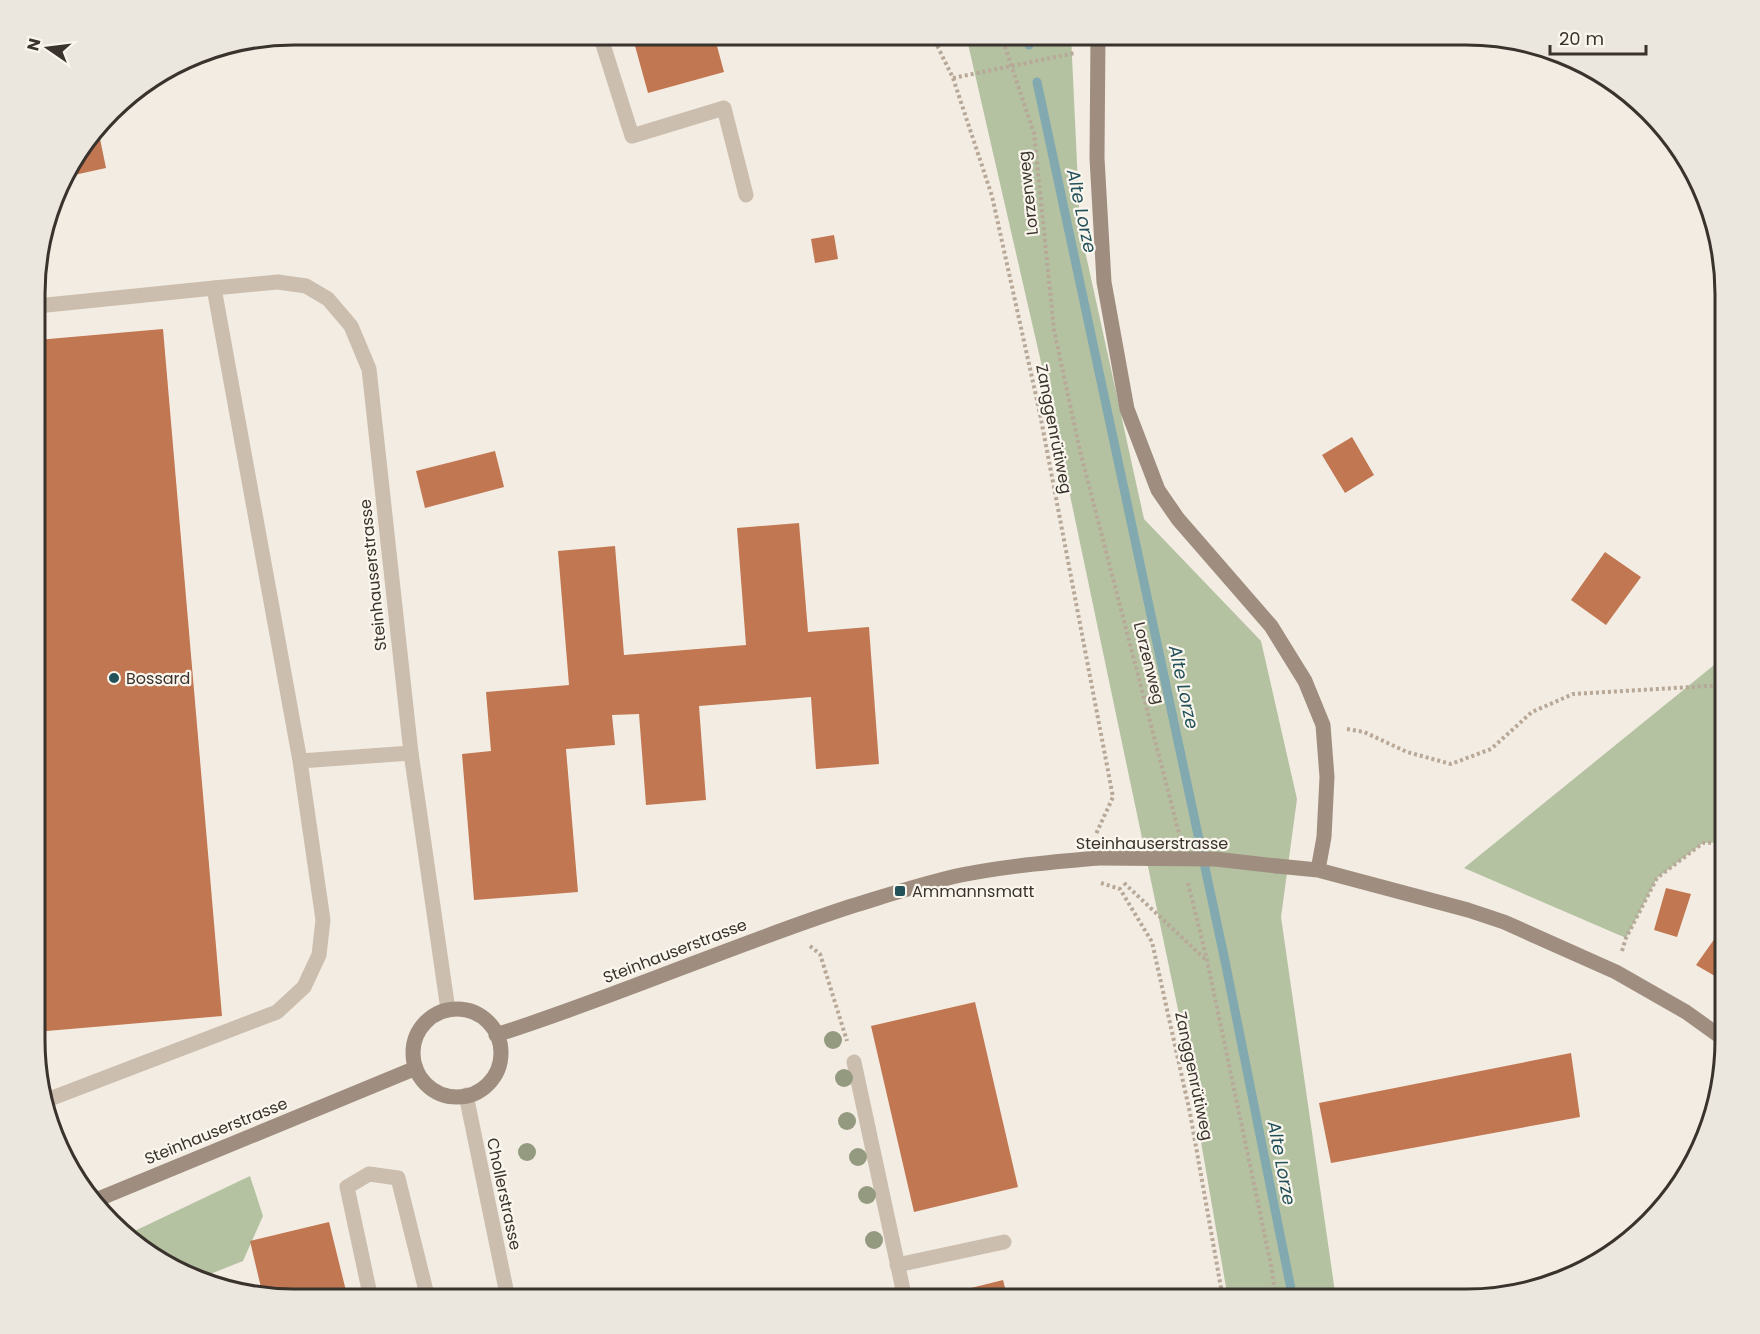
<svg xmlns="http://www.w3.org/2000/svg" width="1760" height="1334" font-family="Poppins,sans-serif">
  <rect width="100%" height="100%" fill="#f3ece2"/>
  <!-- green -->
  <path fill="#b4c2a2" d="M966,35H1071L1080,228L1144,519L1261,641L1297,799L1281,917L1336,1299H1228L1180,1019L1054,419Z
    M1724,657L1725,842L1703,843L1657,878L1626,938L1464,868Z
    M250,1176L263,1216L243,1261L195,1280L124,1236Z"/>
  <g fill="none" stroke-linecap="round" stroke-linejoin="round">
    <!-- stream -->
    <path stroke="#81a9af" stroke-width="9" d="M1025,35L1029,45
      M1037,82L1225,961L1293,1299"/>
  </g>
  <!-- building -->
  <path fill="#c17751" d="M632,35H714L724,72L648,93Z
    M98,129L106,168L65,177L69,164Z
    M834,235L838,259L815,263L811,239Z
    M163,329L222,1016L35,1032L37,340Z
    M1352,437L1374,475L1345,493L1322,455Z
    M495,451L504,487L425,508L416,471Z
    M799,523L808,632L869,627L879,764L816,769L811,697L699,706L706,800L646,805L639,714L612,715L615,745L566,749L578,892L474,900L462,754L491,751L486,692L569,685L558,551L615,546L624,655L746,645L737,528Z
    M1605,552L1641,577L1606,625L1571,600Z
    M1666,888L1691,894L1677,937L1654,930Z
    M1725,924V982L1696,965Z
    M975,1002L1018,1187L914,1212L871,1026Z
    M1571,1053L1580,1117L1331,1163L1319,1103Z
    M329,1222L348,1299H277L263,1296L250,1241Z
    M1003,1280L1008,1299H966L963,1290Z"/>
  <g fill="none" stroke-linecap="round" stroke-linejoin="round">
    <!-- path -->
    <path stroke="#b7a898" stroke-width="4" stroke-dasharray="3 3" stroke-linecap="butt" d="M932,35L953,78L992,196L1040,414L1113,797L1096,834
      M1001,35L1034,133L1054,330L1080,451L1180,837
      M953,78L1075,53
      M1347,729L1364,732L1407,752L1451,764L1491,749L1532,712L1573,694L1725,685
      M1101,883L1120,889L1152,942L1190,1113L1223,1299
      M1124,883L1206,960
      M1188,883L1207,960L1271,1265L1276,1299
      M810,946L820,954L847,1041
      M1622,951L1626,938L1657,878L1703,843L1725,842"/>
    <!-- lane -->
    <path stroke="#cbbeae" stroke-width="15" d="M600,35L632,136L724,108L746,195
      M37,306L214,288L300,761L323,920L319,955L304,987L277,1012L47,1100
      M300,761L411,753
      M854,1062L905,1299
      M1706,1140L1704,1131L1708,1130
      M897,1265L1004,1242
      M371,1299L347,1187L369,1174L398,1178L428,1299"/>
    <!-- street -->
    <path stroke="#cbbeae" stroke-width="15" d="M214,288L278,282L306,286L328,299L351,326L369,369L411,753L448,1010
      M466,1095L508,1299"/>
    <!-- secondary -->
    <path stroke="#9f8e7f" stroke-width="15" d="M1098,35L1097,158L1104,282L1127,409L1158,490L1178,519L1271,626L1305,681L1323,725L1327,777L1324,837L1318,870
      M1277,866L1318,870L1468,910L1504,922L1616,972L1686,1012L1725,1040
      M413 1053a44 44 0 1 1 88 0a44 44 0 1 1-88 0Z
      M496,1035C616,997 732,945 852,906C888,895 924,883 961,875C1006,866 1052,862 1097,858
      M96,1200L416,1068"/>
    <!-- secondary-bridge -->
    <path stroke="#9f8e7f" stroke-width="15" d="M1097,858L1215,859L1277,866"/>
  </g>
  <!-- trees -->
  <g fill="#939a80">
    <circle cx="833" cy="1040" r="9"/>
    <circle cx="844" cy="1078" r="9"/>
    <circle cx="847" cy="1121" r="9"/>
    <circle cx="527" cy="1152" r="9"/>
    <circle cx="858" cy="1157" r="9"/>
    <circle cx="867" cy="1195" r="9"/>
    <circle cx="874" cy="1240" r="9"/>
  </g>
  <!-- markers -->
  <g fill="#22515a" stroke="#faf6ee" stroke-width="2">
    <circle cx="114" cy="678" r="6"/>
    <rect x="894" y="885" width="12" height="12" rx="3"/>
  </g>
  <g text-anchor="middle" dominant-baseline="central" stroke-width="4.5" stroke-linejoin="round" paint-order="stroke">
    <!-- street labels -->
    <g font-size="16" fill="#3a322c" stroke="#faf6ee">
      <text transform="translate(1028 193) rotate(-96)">Lorzenweg</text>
      <text transform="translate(1054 429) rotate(79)">Zanggenrütiweg</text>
      <text transform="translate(373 575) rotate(-96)">Steinhauserstrasse</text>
      <text transform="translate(1149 663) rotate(76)">Lorzenweg</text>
      <text x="1152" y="843">Steinhauserstrasse</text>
      <text transform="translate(675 951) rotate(-21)">Steinhauserstrasse</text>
      <text transform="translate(1194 1076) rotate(78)">Zanggenrütiweg</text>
      <text transform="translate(216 1131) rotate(-22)">Steinhauserstrasse</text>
      <text transform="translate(504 1194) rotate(78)">Chollerstrasse</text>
    </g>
    <!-- poi labels -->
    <g font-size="16" fill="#3a322c" stroke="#faf6ee" text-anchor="start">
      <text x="126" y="678">Bossard</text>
      <text x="912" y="891">Ammannsmatt</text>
    </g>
    <!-- water labels -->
    <g font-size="18" font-style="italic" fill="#22515a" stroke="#faf6ee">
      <text transform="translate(1082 211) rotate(78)">Alte Lorze</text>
      <text transform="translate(1184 687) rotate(78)">Alte Lorze</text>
      <text transform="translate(1282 1163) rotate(79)">Alte Lorze</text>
    </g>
  </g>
  <!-- crop -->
  <path d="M0 0H1760V1334H0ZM294 45H1466A249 249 0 0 1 1715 294V1040A249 249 0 0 1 1466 1289H294A249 249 0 0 1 45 1040V294A249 249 0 0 1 294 45Z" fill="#ebe6de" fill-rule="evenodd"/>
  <path fill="none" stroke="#3a322c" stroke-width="3" d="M294 45H1466A249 249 0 0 1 1715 294V1040A249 249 0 0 1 1466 1289H294A249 249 0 0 1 45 1040V294A249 249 0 0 1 294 45Z"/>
  <!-- north arrow -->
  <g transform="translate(48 48) rotate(284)" stroke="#faf6ee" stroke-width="4.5" paint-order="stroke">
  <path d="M0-4.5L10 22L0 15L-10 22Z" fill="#3a322c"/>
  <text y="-9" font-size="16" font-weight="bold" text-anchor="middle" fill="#3a322c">N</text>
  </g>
  <!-- scale -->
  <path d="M1550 45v9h96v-9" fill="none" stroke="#3a322c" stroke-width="3"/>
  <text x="1559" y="45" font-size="18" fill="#3a322c" stroke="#faf6ee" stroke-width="4.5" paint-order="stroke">20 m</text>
</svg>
